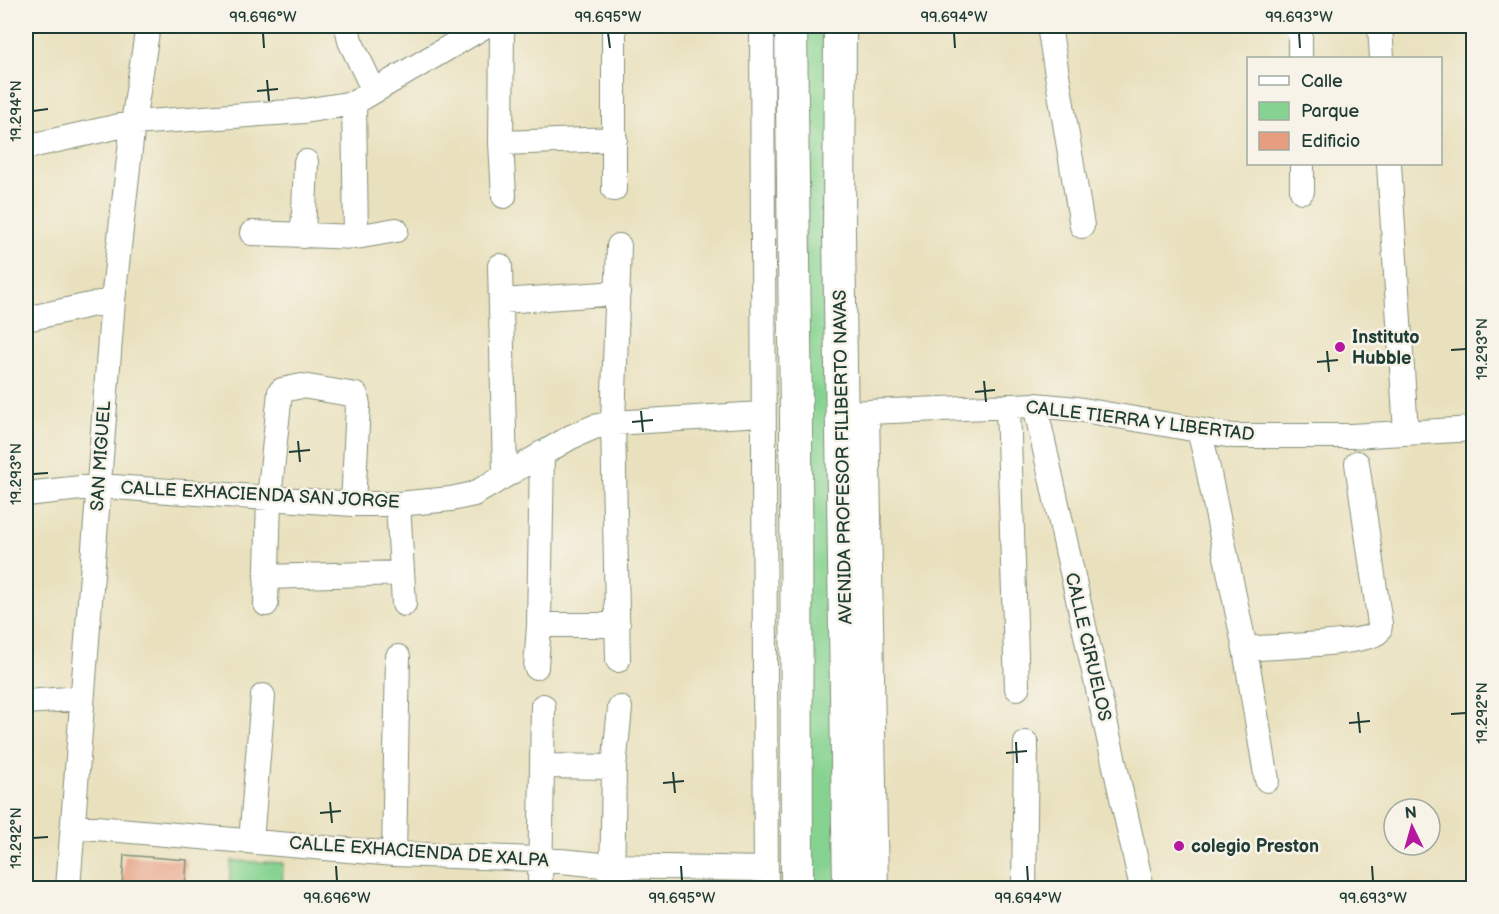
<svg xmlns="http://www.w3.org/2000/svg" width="1499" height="914" font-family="'Balsamiq Sans',sans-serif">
  <rect width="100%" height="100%" fill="#f7f3e8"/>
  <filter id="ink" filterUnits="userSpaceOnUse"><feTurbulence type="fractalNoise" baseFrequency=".0167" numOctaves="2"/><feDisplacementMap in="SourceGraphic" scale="12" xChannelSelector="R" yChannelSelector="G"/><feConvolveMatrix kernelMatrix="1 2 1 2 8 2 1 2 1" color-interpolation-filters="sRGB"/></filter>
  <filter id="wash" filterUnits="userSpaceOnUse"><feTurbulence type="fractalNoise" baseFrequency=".008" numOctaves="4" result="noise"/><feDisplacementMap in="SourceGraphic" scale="24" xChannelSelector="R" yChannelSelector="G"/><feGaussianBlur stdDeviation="1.35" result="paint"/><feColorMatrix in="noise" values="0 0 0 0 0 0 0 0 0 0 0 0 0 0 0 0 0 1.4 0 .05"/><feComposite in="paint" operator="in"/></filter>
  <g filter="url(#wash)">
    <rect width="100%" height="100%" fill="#e9e1be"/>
    <!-- green -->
    <path fill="#86d391" stroke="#528862" stroke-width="1.5" d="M804,26H833L838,888H806Z
      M231,861L283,863L282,888H229Z"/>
    <g id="blocks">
      <!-- building -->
      <path fill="#e69d80" d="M124,855L187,860L185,888H122Z"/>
    </g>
  </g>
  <g filter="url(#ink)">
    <use href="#blocks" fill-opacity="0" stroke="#848f79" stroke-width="1.5"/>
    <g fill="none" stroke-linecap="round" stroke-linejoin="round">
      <!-- minor casing -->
      <g stroke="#848f79" stroke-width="26">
        <path id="minor" d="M347,26L350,41L374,91
          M502,26L501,143L504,196
          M614,26V189
          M762,26L766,888
          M1049,26L1082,226
          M1300,26V58
          M1380,26L1382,58
          M354,103L356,237
          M501,143L615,139
          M26,147L133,123L304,111L354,103L485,26
          M1302,164V191
          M1389,164L1406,432
          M252,233L356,237L396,230
          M303,236L306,162
          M500,266L505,474
          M502,301L618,293
          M26,319L113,300
          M1035,405L1142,888
          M1008,406L1017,688
          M867,412L876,888
          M843,413L1035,405L1077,409L1233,436H1351L1474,429
          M1199,431L1205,454L1245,649L1267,780
          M26,494L99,486L353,504H398L451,499L474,494L571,437L594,427L613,423L762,414
          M398,504L404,604
          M266,577L401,573
          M266,604L269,499L280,392L282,390L302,386L356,395L358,405L353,504
          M539,625H618
          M1245,649C1266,647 1367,644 1378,632C1380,629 1380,627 1380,624L1357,463
          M618,660L613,423L619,246
          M536,667L539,625L542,453
          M26,702L82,698
          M542,766L614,767
          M73,826L394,854L540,859L612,866L766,869
          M251,841L263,696
          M394,854L398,657
          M68,888L113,300L133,123L148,26
          M540,888L543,706
          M612,888L614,767L620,708
          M1024,888L1026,743"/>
      </g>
      <!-- major casing -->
      <g stroke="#848f79" stroke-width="34">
        <path id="major" d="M791,26L796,415L797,888
          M840,26L839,235L849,888"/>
      </g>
      <!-- minor -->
      <use href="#minor" stroke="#fff" stroke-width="24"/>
      <!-- major -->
      <use href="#major" stroke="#fff" stroke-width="32"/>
    </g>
  </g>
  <!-- ticks -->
  <path fill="none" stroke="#1f3d34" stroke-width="2" d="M263,33L264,48M608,33L610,48M954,33L955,48M1299,33L1300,48M267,80L269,101M257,91L278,89M33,111L48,109M1451,350L1466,349M1327,351L1329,372M1317,362L1338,360M984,381L986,402M975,392L995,390M641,411L643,432M632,422L653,420M298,441L300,462M289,452L310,450M33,474L48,473M1358,712L1360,733M1451,714L1466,713M1349,723L1370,721M1016,742L1017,763M1006,753L1027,751M673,772L675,793M663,783L684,781M330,802L332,823M320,813L341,811M33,838L48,837M336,866L337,881M681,866L682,881M1027,866L1028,881M1372,866L1373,881"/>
  <!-- markers -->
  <g fill="#b5179e" stroke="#f7f3e8" stroke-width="2">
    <circle cx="1340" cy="347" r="6"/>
    <circle cx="1179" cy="846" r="6"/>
  </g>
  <g text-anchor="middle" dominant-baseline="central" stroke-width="5" stroke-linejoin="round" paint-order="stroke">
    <!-- poi labels -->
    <g font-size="18" font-weight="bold" fill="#1f3d34" stroke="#f7f3e8" text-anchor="start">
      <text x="1352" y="337">Instituto<tspan x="1352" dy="21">Hubble</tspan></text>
      <text x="1191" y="846">colegio Preston</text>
    </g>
    <!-- street labels -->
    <g font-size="18" fill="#1f3d34" stroke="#f7f3e8">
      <text transform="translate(1140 421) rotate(7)">CALLE TIERRA Y LIBERTAD</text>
      <text transform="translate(101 456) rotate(-86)">SAN MIGUEL</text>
      <text transform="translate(843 457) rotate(-91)">AVENIDA PROFESOR FILIBERTO NAVAS</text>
      <text transform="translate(260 495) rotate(3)">CALLE EXHACIENDA SAN JORGE</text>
      <text transform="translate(1088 647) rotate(77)">CALLE CIRUELOS</text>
      <text transform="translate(419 852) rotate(4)">CALLE EXHACIENDA DE XALPA</text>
    </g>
  </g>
  <!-- margin -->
  <rect width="1499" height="914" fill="none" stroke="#f7f3e8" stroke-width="66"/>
  <!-- legend -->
  <rect x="1247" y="57" width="195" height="108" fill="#f7f3e8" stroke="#a1aaa0" stroke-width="1.5"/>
  <rect x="1259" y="76" width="30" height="9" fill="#ffffff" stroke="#a1aaa0" stroke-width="1.5"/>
  <text x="1301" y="87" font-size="18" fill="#1f3d34">Calle</text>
  <rect x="1259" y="102" width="30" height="18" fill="#86d391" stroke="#a1aaa0" stroke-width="1.5"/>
  <text x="1301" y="117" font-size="18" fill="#1f3d34">Parque</text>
  <rect x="1259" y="132" width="30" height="18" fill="#e69d80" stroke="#a1aaa0" stroke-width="1.5"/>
  <text x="1301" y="147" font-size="18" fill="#1f3d34">Edificio</text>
  <!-- north arrow -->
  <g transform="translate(1412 827) rotate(355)"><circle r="28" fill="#f7f3e8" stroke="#a1aaa0" stroke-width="1.5"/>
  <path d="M0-4.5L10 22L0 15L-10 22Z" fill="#b5179e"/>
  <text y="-9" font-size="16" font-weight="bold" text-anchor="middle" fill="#1f3d34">N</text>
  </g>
  <rect x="33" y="33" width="1433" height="848" fill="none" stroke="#1f3d34" stroke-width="2"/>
  <g font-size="15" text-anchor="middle" fill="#1f3d34">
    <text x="263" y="22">99.696°W</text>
    <text x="608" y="22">99.695°W</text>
    <text x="954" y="22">99.694°W</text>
    <text x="1299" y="22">99.693°W</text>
    <text transform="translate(16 111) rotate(-90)" y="5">19.294°N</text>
    <text transform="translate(1482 349) rotate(-90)" y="5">19.293°N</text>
    <text transform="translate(16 474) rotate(-90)" y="5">19.293°N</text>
    <text transform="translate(1482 713) rotate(-90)" y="5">19.292°N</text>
    <text transform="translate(16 838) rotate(-90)" y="5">19.292°N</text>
    <text x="337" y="903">99.696°W</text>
    <text x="682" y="903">99.695°W</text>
    <text x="1028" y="903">99.694°W</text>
    <text x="1373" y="903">99.693°W</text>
  </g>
</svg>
